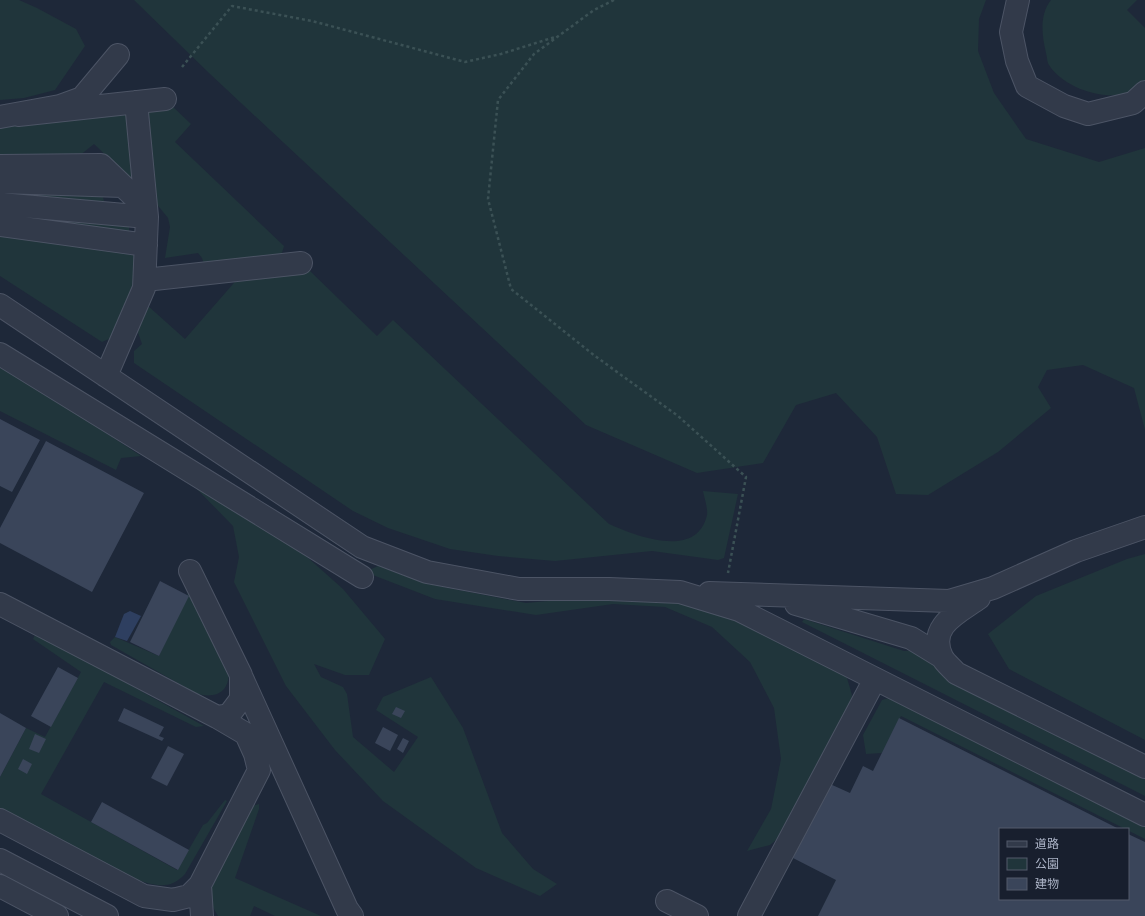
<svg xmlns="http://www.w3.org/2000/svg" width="1145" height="916" font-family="'Golos Text','Noto Sans JP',sans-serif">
  <rect width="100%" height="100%" fill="#1e2839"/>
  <!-- green -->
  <path fill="#20353b" d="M0,0H19L37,8L76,29L85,46L55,90L24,98L0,100Z
    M134,0H986L979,19L978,51L994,93L1026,139L1099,162L1145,148V430L1134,388L1083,365L1047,370L1038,387L1051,408L998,452L928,495L896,494L877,437L836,393L796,405L763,463L697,473L586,425L209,73Z
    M1051,0H1137L1127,10L1145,28V80C1142,82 1140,87 1137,89C1112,105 1064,89 1049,65C1047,62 1047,56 1046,53C1042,36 1039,15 1051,0Z
    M170,104L191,124L175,142L284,246L281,256L205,267L202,258L198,253L165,258L170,227L168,218L155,202L147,108Z
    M129,114L139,187L94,144L74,160L0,159V123Z
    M0,188L102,194L104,201L102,205L0,200Z
    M0,210L129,226V232L0,220Z
    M0,230L133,249L138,262L120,334L102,342L0,276Z
    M310,271L377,336L393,320L609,524C636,536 697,560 707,515C708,508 704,497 703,491L738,494L724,558L718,560L652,551L555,561L498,556L450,549L388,528L353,511L134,363V351L142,344L134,321L147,305L185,339L240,276Z
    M0,363L141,456L121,458L116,470L0,411Z
    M189,481L288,540L343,589L385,639L369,675H345L314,664L321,677L343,687L347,694L353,737L394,772L418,737L376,710L383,697L431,677L463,728L502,833L533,869L557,884L540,896L476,868L383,801L335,750L286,686L234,582L239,557L233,526Z
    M1145,554V740L1009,669L988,634L1036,596L1127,559Z
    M378,566L428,584L526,603L613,595L668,598L737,616L845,671L852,695L850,712L793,826L770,845L747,851L771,809L781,759L774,708L750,662L712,627L665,607L613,604L536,615L435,599L365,572Z
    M189,591L229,673C228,694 215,698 197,694L111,645L110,642L115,637L159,656Z
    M804,619L904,651L923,650L1145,774V796L802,622Z
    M36,633L204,726L196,727L104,682L41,794L177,870L203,825L207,823L225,800L227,801L185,874C170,890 157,886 137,880L0,808V777L26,728L45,737L81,672L33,639Z
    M895,696L1145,824V839L901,716L882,753L866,754L863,735L882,700Z
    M259,804V809L235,878L321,916H275L254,906L250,916H218C213,908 208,899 210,889C214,868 241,827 252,806Z"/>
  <!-- water -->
  <path fill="#2e3f60" d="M130,611L141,616L127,641L115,637L124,614Z"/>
  <!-- building -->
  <path fill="#3a455a" d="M0,419L40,440L12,492L0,486Z
    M46,441L144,493L92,592L0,543V528Z
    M160,581L189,596L159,656L130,642Z
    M58,667L78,678L51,727L31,716Z
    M396,707L405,711L401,718L392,714Z
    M124,708L164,727L159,736L164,738L162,741L118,721Z
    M0,713L26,728L0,777Z
    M899,718L1119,829H1000V899H1128V834L1145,842V916H818L836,880L793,858L830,784L850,793L863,766L873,771Z
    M383,727L398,735L390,751L375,743Z
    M35,734L46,739L39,753L29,749Z
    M403,738L409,741L403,753L397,749Z
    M168,746L184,754L167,786L151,778Z
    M23,759L32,764L27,774L18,769Z
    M102,802L189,850L178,870L91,822Z"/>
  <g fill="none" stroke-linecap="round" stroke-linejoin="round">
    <!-- minor casing -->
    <g stroke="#4c5465" stroke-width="24">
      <path id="minor" d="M1018,0L1011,32L1017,61L1027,86L1064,106L1088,114L1133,103L1145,92
        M18,115L165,99
        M0,117L60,106L82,98L118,55
        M0,166L101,165L146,208
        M0,182L123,186
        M0,204L147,217
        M0,225L146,245
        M145,280L301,263
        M0,305L362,547L427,572L519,589H609L680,592L739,610L1145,815
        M0,354L362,577
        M106,376L144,288L147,217L136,102
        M709,593L949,601L993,588L1076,551L1145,527
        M979,598C958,613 927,626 942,657C945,663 952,668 956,673L1145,767
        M0,604L217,717L229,715L241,699V675L190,571
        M796,604L911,638L942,657
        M242,678L347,909L352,916
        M0,820L144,896L173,900L189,896L200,885
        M0,860L107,916
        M0,886L57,916
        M667,901L697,916
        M202,916L200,885L259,770L255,754L246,734L217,717
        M749,916L875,679"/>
    </g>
    <!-- path -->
    <path stroke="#3b5155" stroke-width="2.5" stroke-dasharray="3 3" stroke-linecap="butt" d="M614,0L594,10L534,54L498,100L488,199L511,289L595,356L678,416L746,477L728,573
      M182,67L232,6L312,21L465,62L501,54L555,37"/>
    <!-- minor -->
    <use href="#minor" stroke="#323a4a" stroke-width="22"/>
  </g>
  <!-- legend -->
  <rect x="999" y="828" width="130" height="72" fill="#181f2e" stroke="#535b6b"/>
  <rect x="1007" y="841" width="20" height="6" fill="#323a4a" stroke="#535b6b"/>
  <text x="1035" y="848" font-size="12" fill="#acb4c7">道路</text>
  <rect x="1007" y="858" width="20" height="12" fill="#20353b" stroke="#535b6b"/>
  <text x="1035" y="868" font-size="12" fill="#acb4c7">公園</text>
  <rect x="1007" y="878" width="20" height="12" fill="#3a455a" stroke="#535b6b"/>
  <text x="1035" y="888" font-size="12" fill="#acb4c7">建物</text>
</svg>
